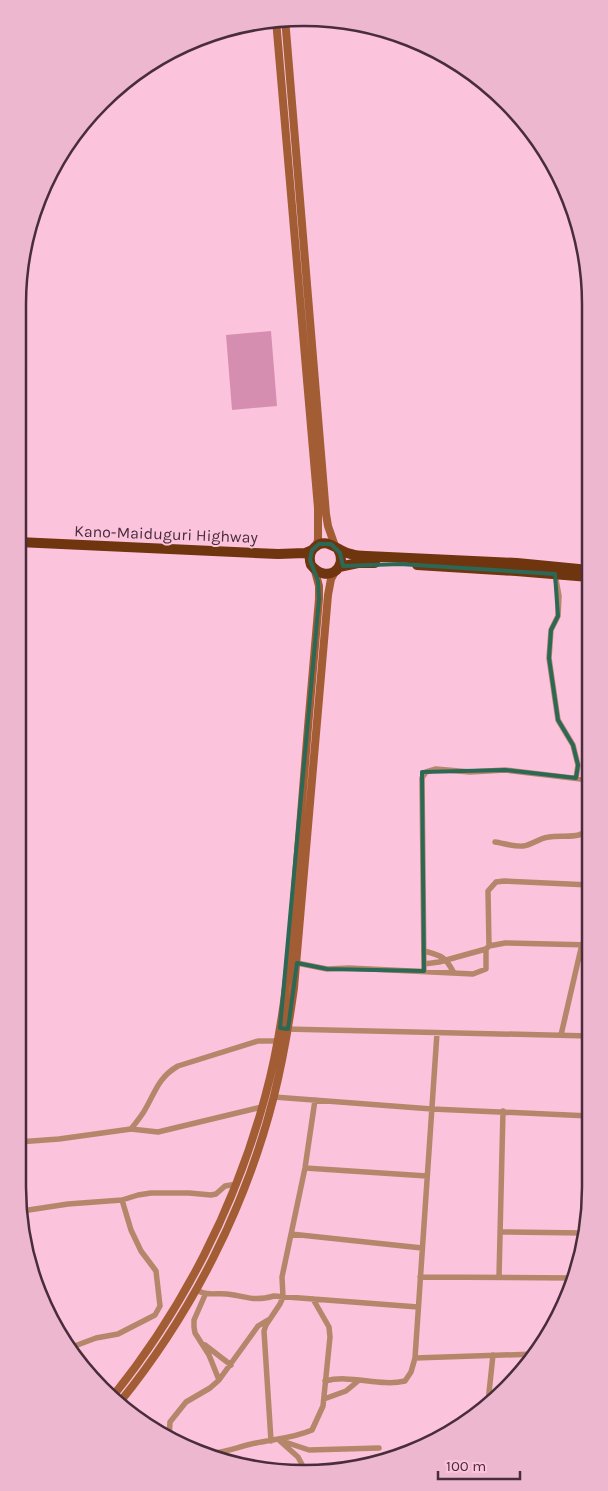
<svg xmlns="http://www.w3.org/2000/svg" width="608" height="1491" font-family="Karla,sans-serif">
  <rect width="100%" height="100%" fill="#fcc3dd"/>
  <!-- green -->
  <path fill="#d68eb0" d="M271,331L277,406L232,410L226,335Z"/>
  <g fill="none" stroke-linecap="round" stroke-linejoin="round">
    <!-- street -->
    <path stroke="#b6866b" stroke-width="5.5" d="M555,574L559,596L558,616L551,630L549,658L558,720L573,745L578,765L576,778
      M495,842C503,843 514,847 523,846C532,845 539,838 549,837C562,834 583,841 590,826
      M489,946L488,891L496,882L504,881L590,885
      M424,951C442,956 445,956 454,973
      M297,963L327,969L349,968L473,974L486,969V949L489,946L505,943L590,945
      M424,964L439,962L486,949
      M424,971L422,778L426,772L436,769L470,772L505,770L589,780
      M285,1029L590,1036
      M561,1035L582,944
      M274,1097L432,1109L590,1116
      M131,1129C135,1124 139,1119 143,1113C155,1094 157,1078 178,1066L258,1041H278
      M18,1142L59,1139L131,1129L158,1132L262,1107
      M305,1168L427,1176
      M22,1211L68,1204L122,1200L138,1195L151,1193H189L211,1195L216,1194L225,1186L237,1184
      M500,1232L583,1233
      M291,1234L422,1248
      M420,1277L576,1278
      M499,1277L503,1111
      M196,1290C208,1296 214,1293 227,1294C247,1296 252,1302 274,1296L418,1307
      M205,1295L194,1320V1327L195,1333L209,1355L219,1380
      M205,1345L231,1365
      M72,1347L96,1338L118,1334L155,1315L160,1306L156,1271L141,1251L131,1230L122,1200
      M415,1358L535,1354
      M325,1381C351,1374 379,1387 405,1381L411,1372L415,1358L437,1033
      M324,1399L346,1391L358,1381
      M488,1402L493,1355
      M169,1438L170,1422L186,1402L210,1388L219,1380L258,1326L268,1320
      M279,1440L309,1450L379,1448
      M271,1441L264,1331L266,1325L280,1304L283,1297L282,1277L305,1168L315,1100
      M280,1441L298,1457L305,1470
      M214,1453C229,1451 241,1446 256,1443C275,1439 294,1438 312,1430L323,1406L330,1337L329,1327L313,1299"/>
    <!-- secondary -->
    <path stroke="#a35d34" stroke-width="8" d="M285,18L326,514L328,526L335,546
      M276,20L318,508V540L316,546
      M113,1396C183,1309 236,1205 265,1097C286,1021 291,942 297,864C304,776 311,687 319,599V586L315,571
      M120,1402C192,1313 246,1207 274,1096C283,1060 289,1024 294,988L328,595L331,579L336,570"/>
    <!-- highway -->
    <path stroke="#6e350f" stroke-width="10" d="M18,542L278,554L305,553L312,550
      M338,549C349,569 326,584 311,565C309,559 309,552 315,547C327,536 338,552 351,554C356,556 361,556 367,556L517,563L589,570
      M417,565L516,571L589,577
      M339,567L358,563H375"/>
  </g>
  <!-- marked area -->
  <path fill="none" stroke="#2b6956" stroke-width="4" stroke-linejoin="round" d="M319,544H331L340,553L343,566L400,564L555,574L558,616L551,630L549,658L558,720L573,745L578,765L576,778L505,770L422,772L424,971L327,969L297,963L288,1029L280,1028L319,599L318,581L310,560L312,550Z"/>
  <g text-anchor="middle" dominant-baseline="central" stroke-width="4" stroke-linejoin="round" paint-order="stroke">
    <!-- street labels -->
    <g font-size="16" fill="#492d3a" stroke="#fcc3dd">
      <text transform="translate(166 534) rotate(2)">Kano-Maiduguri Highway</text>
    </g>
  </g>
  <!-- crop -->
  <path d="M0 0H608V1491H0ZM304 26H304A278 278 0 0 1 582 304V1187A278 278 0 0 1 304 1465H304A278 278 0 0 1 26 1187V304A278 278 0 0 1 304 26Z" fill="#eeb7d0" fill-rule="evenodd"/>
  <path fill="none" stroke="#492d3a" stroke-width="2.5" d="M304 26H304A278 278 0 0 1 582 304V1187A278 278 0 0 1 304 1465H304A278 278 0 0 1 26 1187V304A278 278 0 0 1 304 26Z"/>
  <!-- scale -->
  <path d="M438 1471v8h82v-8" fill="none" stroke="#492d3a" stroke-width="2.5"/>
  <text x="446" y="1471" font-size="15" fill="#492d3a" stroke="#fcc3dd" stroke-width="4" paint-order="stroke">100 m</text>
</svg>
